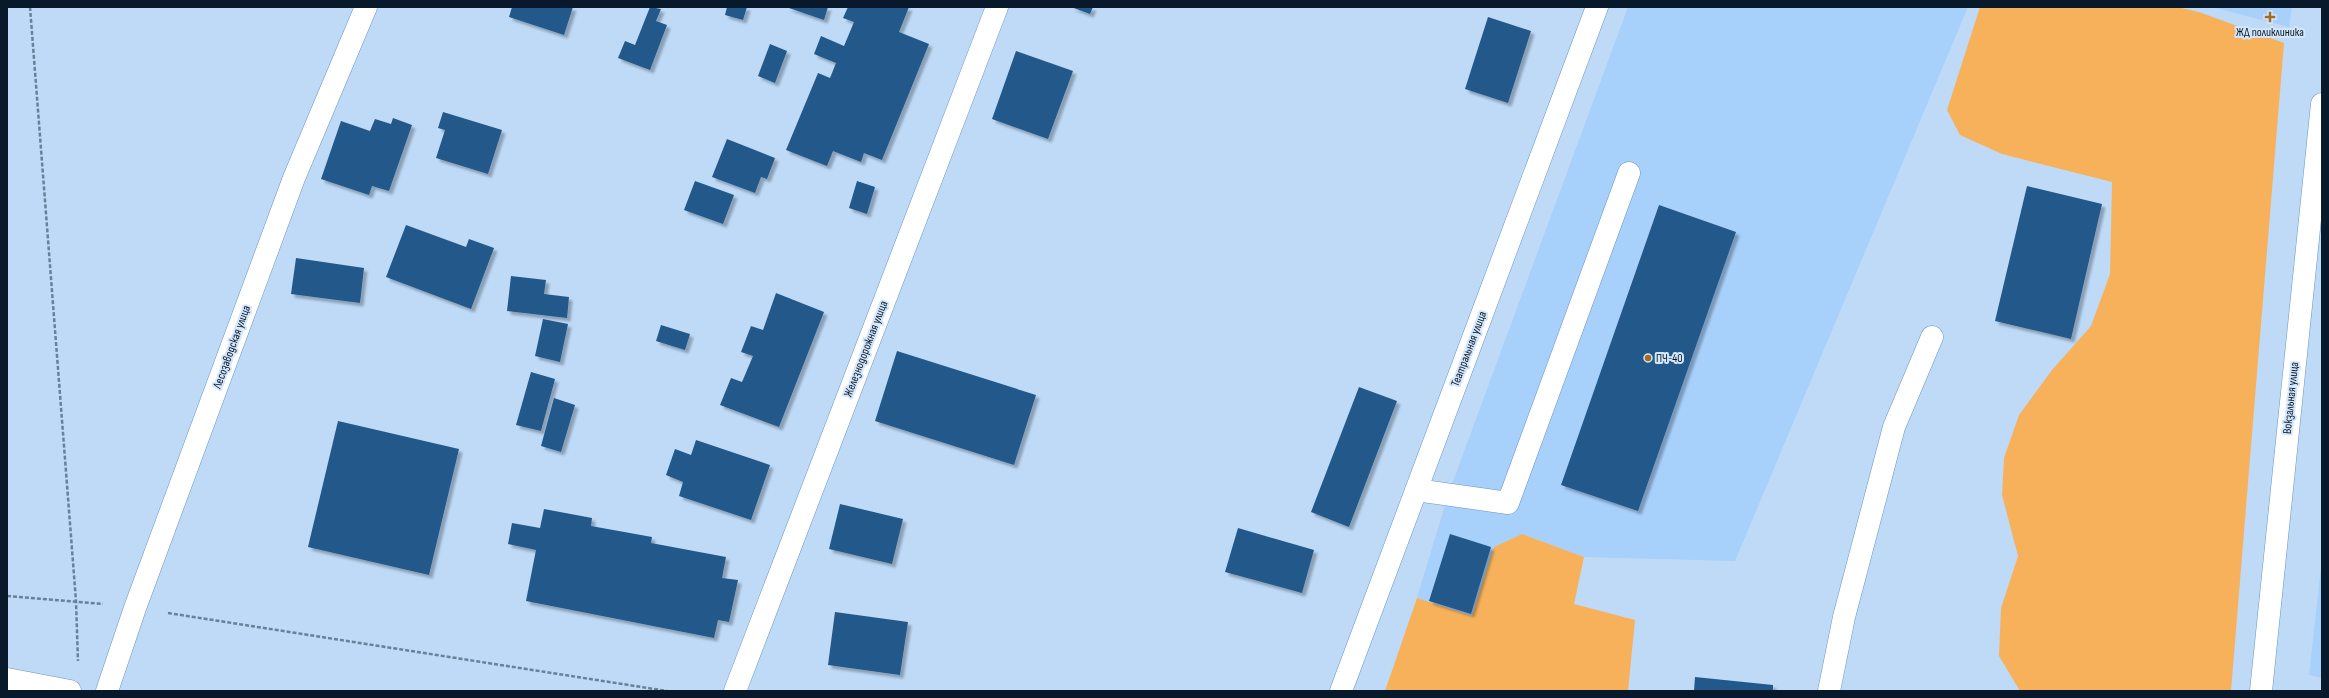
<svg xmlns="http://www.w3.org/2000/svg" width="2329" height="698" font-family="'Sofia Sans Condensed',sans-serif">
  <defs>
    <filter id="shadow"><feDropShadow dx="3.5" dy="3.5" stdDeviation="1" flood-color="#0004"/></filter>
  </defs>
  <rect width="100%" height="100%" fill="#bedaf7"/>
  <!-- built -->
  <path fill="#a7d0fb" d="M1628,7H1968L1735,561L1584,557L1522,534L1494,547L1472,616L1417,598L1448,495Z
    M2212,7H2292L2289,27Z
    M2322,559V678L2309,675Z"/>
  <!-- green -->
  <path fill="#f7b15b" d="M1980,7H2177L2199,12L2284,43L2231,691H2020L1999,656L2001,608L2018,556L2002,495L2004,458L2019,415L2052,370L2091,326L2110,274L2112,182L2002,154L1960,135L1947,110Z
    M1522,534L1584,557L1574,604L1635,620L1628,691H1385L1417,598L1472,616L1494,547Z"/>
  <!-- building -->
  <path fill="#23588a" filter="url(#shadow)" d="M512,7H573L564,35L509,17Z
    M650,7L661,9L656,21L667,25L650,70L618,58L625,41L635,45Z
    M727,7H747L743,20L725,15Z
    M786,7H828L824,20Z
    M848,7H909L899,32L929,44L882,160L864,153L861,162L833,151L827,166L786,150L818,73L830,78L836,63L814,54L821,36L844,46L854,22L843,18Z
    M1071,7H1093L1090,14Z
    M1488,17L1531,31L1508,103L1465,89Z
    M770,44L787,51L775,83L758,76Z
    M1016,51L1073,71L1048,139L992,119Z
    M443,112L502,130L488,174L436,158L445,130L438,128Z
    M393,118L412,125L389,191L372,186L369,195L321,179L341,121L370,131L375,119L391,124Z
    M727,139L775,158L767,179L761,177L755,193L712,177Z
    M695,181L734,195L723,224L684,210Z
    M857,181L875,187L867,214L849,208Z
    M2027,186L2102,204L2071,339L1995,321Z
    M1659,205L1736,232L1638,511L1561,485Z
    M406,225L466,247L469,239L494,248L471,309L386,277Z
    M296,258L364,268L360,303L291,294Z
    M511,276L546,280L544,294L569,297L567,318L507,311Z
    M776,293L824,312L779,427L720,405L731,378L742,382L753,356L741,352L751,326L763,330Z
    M543,319L568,324L560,362L535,356Z
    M661,325L690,334L685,350L656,341Z
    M897,351L1036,395L1014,465L875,421Z
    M531,372L555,379L541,431L516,425Z
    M1359,387L1397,401L1349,527L1311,512Z
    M554,398L575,405L561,452L541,446Z
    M338,421L459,449L429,575L308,547Z
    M696,440L770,465L751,520L679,496L683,482L666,475L675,449L691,455Z
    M840,504L903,519L892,564L829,549Z
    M544,509L592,518L591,526L652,537L651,543L726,557L722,578L738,580L729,622L718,620L714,638L526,601L536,550L508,544L512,523L540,528Z
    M1238,528L1314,550L1302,593L1225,572Z
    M1450,534L1491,547L1471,614L1429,601Z
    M835,612L908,622L900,675L828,665Z
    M1695,677L1773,685V691H1694Z"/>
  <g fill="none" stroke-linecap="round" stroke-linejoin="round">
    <!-- minor casing -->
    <g stroke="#6995c2" stroke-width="23">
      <path id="minor" d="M1416,490L1508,503L1629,173
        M7,679L70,691
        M107,691L135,608L294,178L366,7
        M735,691L997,7
        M1341,691L1597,7
        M1829,691L1844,617L1894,427L1932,337
        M2261,691L2322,104"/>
    </g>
    <!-- path -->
    <path stroke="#698098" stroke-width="2.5" stroke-dasharray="4 2" stroke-linecap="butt" d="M30,7L76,601L78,661
      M7,596L103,604
      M168,613L667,691"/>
    <!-- minor -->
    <use href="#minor" stroke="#fff" stroke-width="22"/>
  </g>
  <!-- markers -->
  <g fill="#a16b24" stroke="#d4e6fa" stroke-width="1.5">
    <path d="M2268 11h4v4h4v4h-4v4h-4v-4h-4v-4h4z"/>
    <circle cx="1648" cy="358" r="4"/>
  </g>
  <g text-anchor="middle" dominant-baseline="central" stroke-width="4" stroke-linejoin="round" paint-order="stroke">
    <!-- poi labels -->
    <g font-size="12" fill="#08192b" stroke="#d4e6fa">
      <text x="2270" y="32">ЖД поликлиника</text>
      <text x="1656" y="358" text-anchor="start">ПЧ-40</text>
    </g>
    <!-- street labels -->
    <g font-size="12" fill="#08192b" stroke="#d4e6fa">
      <text transform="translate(232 347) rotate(-70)">Лесозаводская улица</text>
      <text transform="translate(866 349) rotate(-69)">Железнодорожная улица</text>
      <text transform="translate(1469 349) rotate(-69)">Театральная улица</text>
      <text transform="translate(2291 398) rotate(-84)">Вокзальная улица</text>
    </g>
  </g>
  <!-- border -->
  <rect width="2329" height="698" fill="none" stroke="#08192b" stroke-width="16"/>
</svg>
